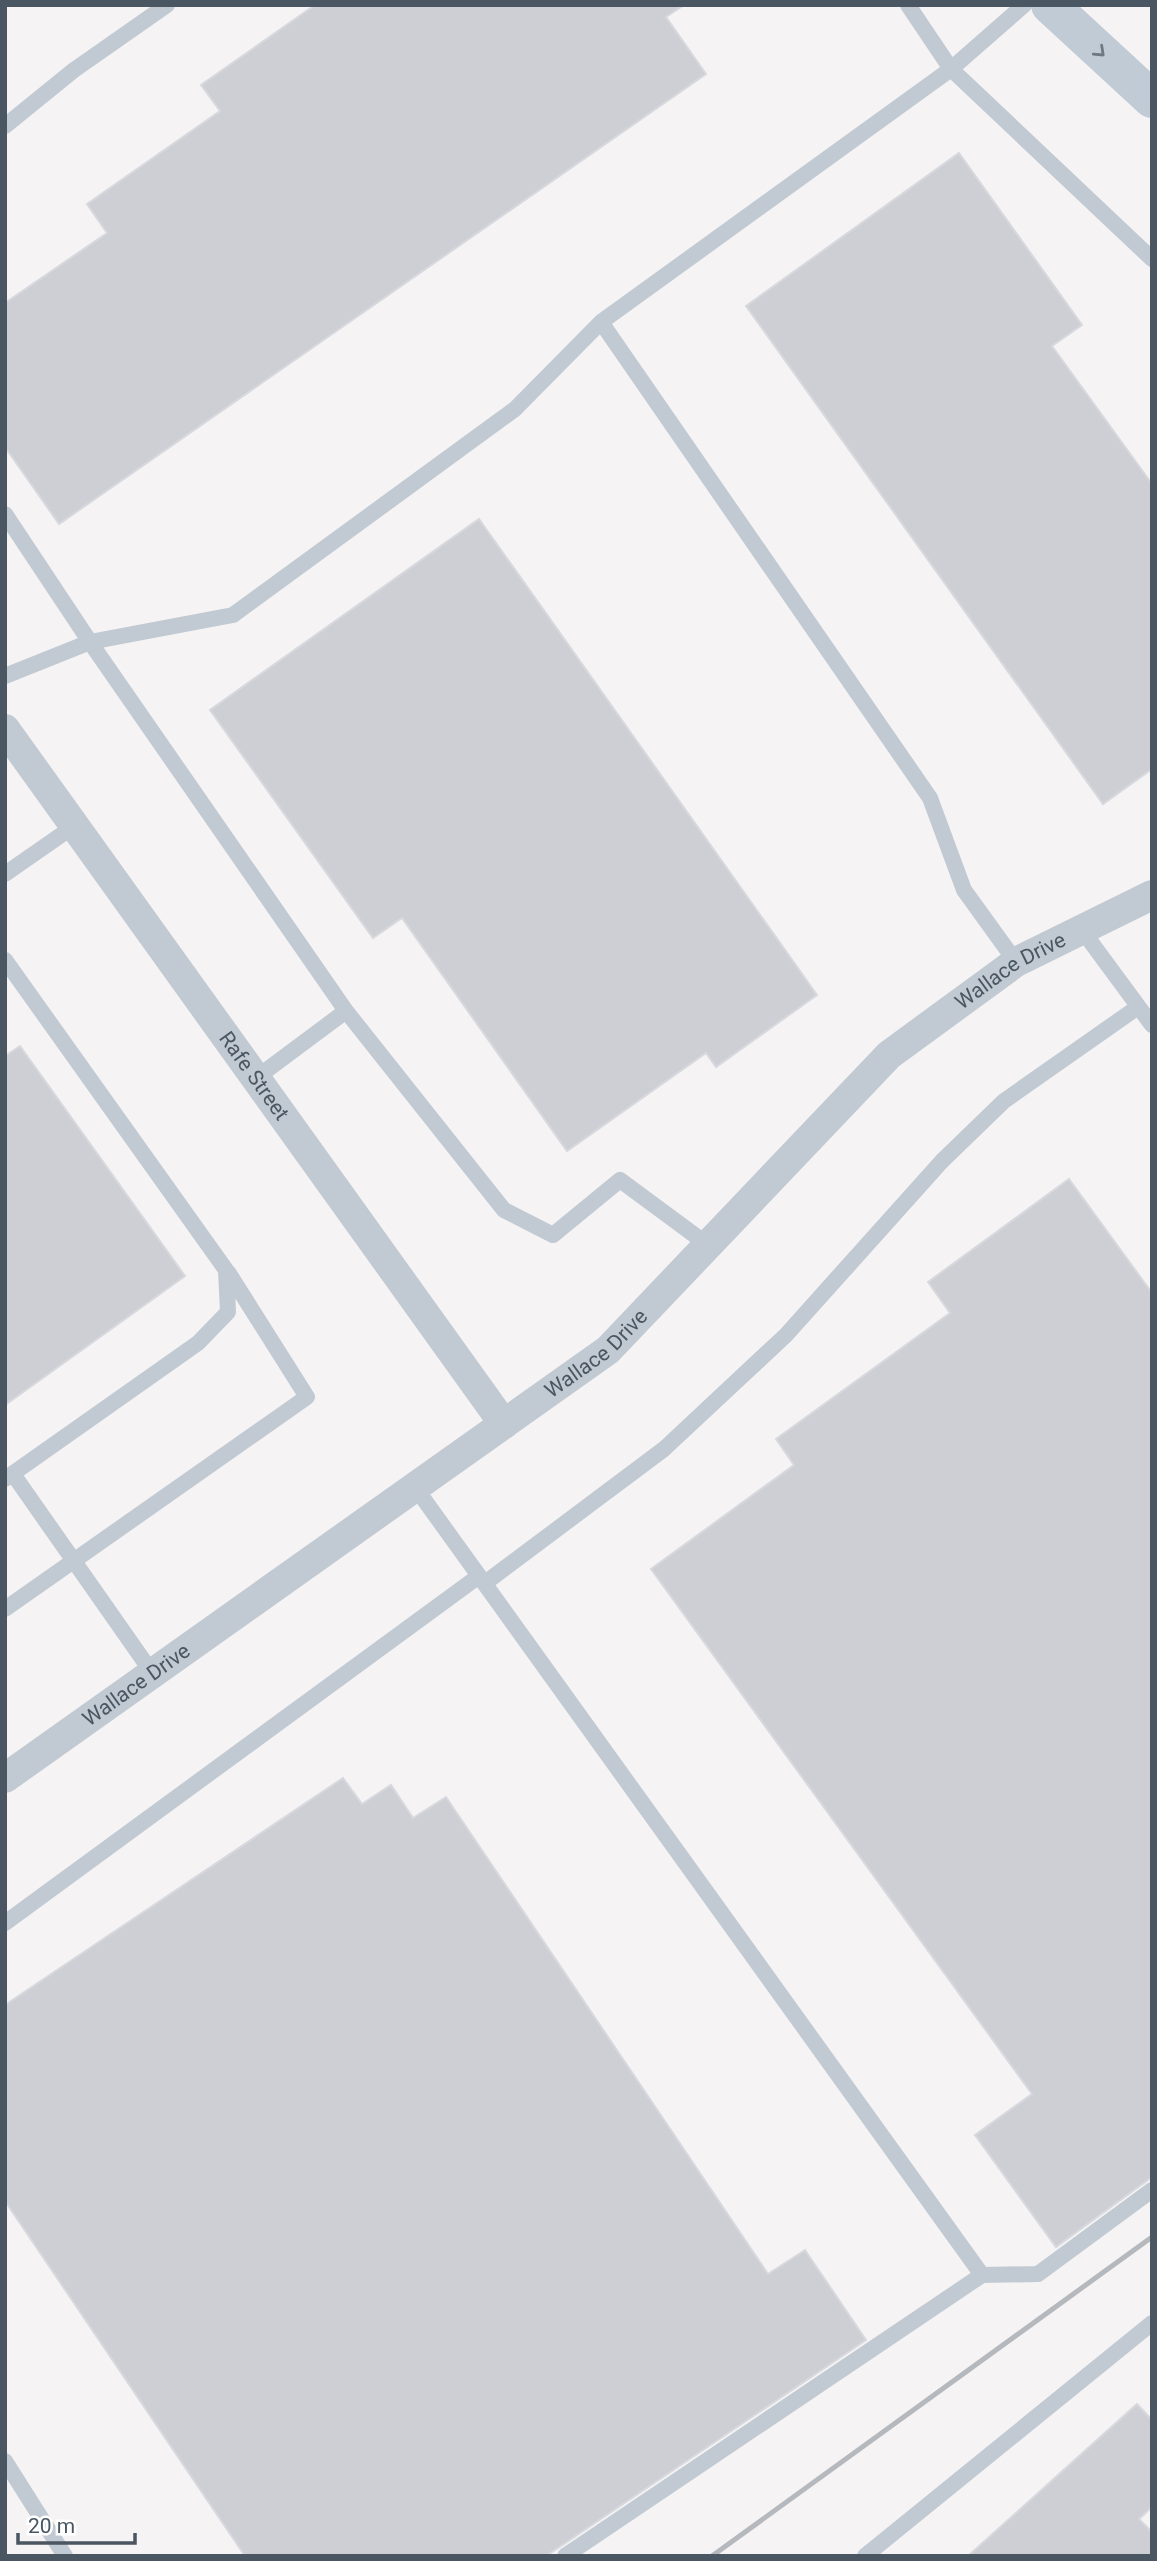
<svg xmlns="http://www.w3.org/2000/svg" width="1157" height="2561" font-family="Roboto,sans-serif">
  <rect width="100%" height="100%" fill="#f5f3f3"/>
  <!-- building -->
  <path fill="#cdcfd5" stroke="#d7d9de" stroke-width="2" d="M315,5H684L666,17L706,74L59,524L5,447V303L107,233L87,204L220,111L201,85Z
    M959,153L1082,325L1052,346L1152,484V769L1103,804L746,306Z
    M479,519L817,995L716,1067L706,1053L567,1151L402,918L373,938L210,710Z
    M20,1046L185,1276L5,1405V1056Z
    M1069,1179L1152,1293V2177L1056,2247L975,2135L1032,2094L651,1569L794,1465L776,1439L950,1313L928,1282Z
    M343,1778L362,1804L391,1785L413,1818L446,1797L768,2274L805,2250L866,2340L546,2556H245L5,2201V2005Z
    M1137,2404L1152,2420V2507L1139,2519L1152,2532V2556H968Z"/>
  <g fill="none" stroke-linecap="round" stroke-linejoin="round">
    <!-- lane -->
    <path stroke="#c1cad2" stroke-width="16" d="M908,5L951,69L1152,259
      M5,126L74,70L167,5
      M601,322L930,798L964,890L1016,962
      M5,514L90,642L346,1011L504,1210L553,1235L620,1180L708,1245
      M5,676L90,642L233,615L515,409L601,322L951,69L1024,5
      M5,874L74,826
      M1082,930L1152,1025
      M5,960L226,1270L228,1312L198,1343L5,1479
      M256,1078L346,1011
      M13,1474L153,1674
      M415,1487L982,2275L565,2556
      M485,1583L664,1449L786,1335L942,1161L1004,1101L1138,1007
      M5,1609L307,1397L228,1272
      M5,1923L479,1576
      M982,2275L1038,2274L1152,2190
      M5,2461L65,2556
      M865,2556L1152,2323"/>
    <!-- street -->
    <g stroke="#c1cad2" stroke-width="30">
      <path id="s1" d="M5,729L504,1424"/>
      <path id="s2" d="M5,1778L608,1350L889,1055L1016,962L1152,895"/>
    </g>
    <!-- secondary -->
    <path stroke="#c1cbd6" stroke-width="38" d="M1050,5L1152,99"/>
    <!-- rail -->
    <path stroke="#b5b8bd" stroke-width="5" d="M712,2556L1152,2237"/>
  </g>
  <!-- one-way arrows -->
  <defs><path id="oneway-chevron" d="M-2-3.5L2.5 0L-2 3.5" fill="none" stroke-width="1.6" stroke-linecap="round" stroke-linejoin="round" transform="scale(1.75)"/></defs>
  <use stroke="#6e7984" href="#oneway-chevron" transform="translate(1100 52) rotate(43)"/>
  <g text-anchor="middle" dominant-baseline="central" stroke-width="5" stroke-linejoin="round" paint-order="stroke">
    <!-- street labels -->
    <g font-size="21" fill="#4a5661" stroke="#fff">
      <text stroke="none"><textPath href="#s2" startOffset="1295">Wallace Drive</textPath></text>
      <text stroke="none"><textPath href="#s1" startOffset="427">Rafe Street</textPath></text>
      <text stroke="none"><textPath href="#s2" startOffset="728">Wallace Drive</textPath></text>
      <text stroke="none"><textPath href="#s2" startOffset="161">Wallace Drive</textPath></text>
    </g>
  </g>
  <!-- border -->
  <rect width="1157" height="2561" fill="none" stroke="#4a5661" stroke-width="14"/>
  <!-- scale -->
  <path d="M18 2533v10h117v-10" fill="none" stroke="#4a5661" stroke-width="3.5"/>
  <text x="28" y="2533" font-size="21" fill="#4a5661" stroke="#ffffff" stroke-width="5" paint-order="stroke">20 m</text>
</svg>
